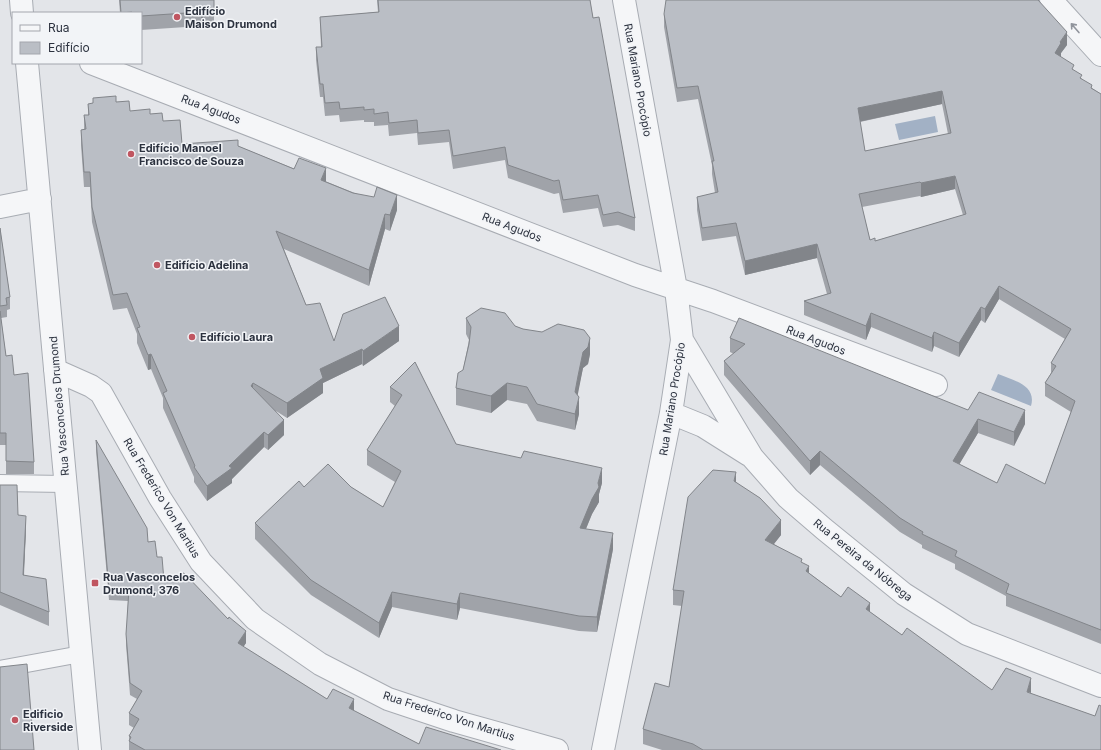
<svg xmlns="http://www.w3.org/2000/svg" width="1101" height="750" font-family="Inter,sans-serif">
  <rect width="100%" height="100%" fill="#e3e5e9"/>
  <!-- water -->
  <path fill="#a2b1c5" d="M935,116L938,132L899,140L895,124Z
    M998,374C1013,380 1037,385 1031,406L991,390Z"/>
  <g fill="none" stroke-linecap="round" stroke-linejoin="round">
    <!-- lane casing -->
    <g stroke="#a8acb3" stroke-width="18">
      <path id="lane" d="M0,483L65,484
        M0,669L81,654"/>
    </g>
    <!-- street casing -->
    <g stroke="#a8acb3" stroke-width="24">
      <path id="street" d="M21,0L22,13
        M1051,0L1101,55
        M27,63L90,750
        M91,63L635,275L713,301L936,385
        M0,207L40,199
        M682,340L752,457L788,498L824,529L904,594L967,634L1101,686
        M55,370L91,386L101,393L160,498L201,562L255,619L320,664L388,699L454,721L557,750
        M671,413L703,426L749,455
        M603,750L671,413L682,340L676,289L624,0"/>
    </g>
    <!-- lane -->
    <use href="#lane" stroke="#f5f6f8" stroke-width="16"/>
    <!-- street -->
    <use href="#street" stroke="#f5f6f8" stroke-width="22"/>
  </g>
  <!-- wall -->
  <path fill="#a0a3a9" fill-rule="evenodd" d="M119,0H214V22H203L201,26L141,30V13H120Z
    M377,0H590L593,18L635,218V231L618,225L603,227L598,208L563,213L559,193L554,194L508,178L505,160L453,169L449,142L418,145L417,133L389,136L388,125L374,126V122H364V120L340,122L339,115L325,116L323,97H320L316,60V47H321L320,17L378,12Z
    M664,14L1067,45L1061,53V57L1082,79L1092,88L1101,94V644L1006,606V596L955,569V564L922,548V545L900,532L820,465L810,475L724,375V361L734,354L730,352V338L968,410L1025,424L1014,446L978,433L959,464L997,483L1045,484L1071,412L1045,396V383L1051,373V363L1065,339L999,299L985,323L981,320L959,357L934,346L932,352L871,327L866,340L804,315V301L827,294L817,258L745,275L736,236L702,241L697,210V197L715,193L712,174V165L698,99L677,102L664,27ZM942,104L948,134L865,151L860,122ZM955,189L963,215L875,241L870,240L862,207L920,196L921,197Z
    M116,102L130,111L150,114L163,121L182,144L238,146L397,210L390,231L385,229L369,286L284,249L306,305L334,341H399L363,366L362,364L323,383V393L287,418L276,411L284,435L268,450L264,447L232,479V483L207,501L194,482V477L163,408V398L151,369L148,370L137,343V334L127,308L113,310L92,222L90,187H84L81,145V130L84,129V115H88V104Z
    M0,228L10,297V309L7,310V317L1,318L6,356L14,375L34,462V474H6V445H0Z
    M466,318L515,326L590,354L588,364L583,368L577,395L579,414L575,430L537,421L527,404L507,400L491,413L456,405V388L463,370L469,340L466,334Z
    M415,362L456,444L602,483L599,494V502L592,514L586,529L613,549L597,632L579,631L460,608L457,620L392,607L379,638L311,595L255,539V523L304,487H351L383,507L395,482L367,465V450L395,406L390,402V387Z
    M96,440L148,542L157,557L164,581L246,643L243,647L327,699L354,711L419,744L501,750H129V736L134,728L129,725V713L137,699L130,695L126,645L128,601L109,600L96,451Z
    M736,482L781,535L774,544L802,563L809,573L841,597L870,612L902,635L992,690L1031,693L1101,750H662L643,744V729L669,687L682,606L673,605V590Z
    M0,485L26,529L24,576L49,612V626L0,605Z"/>
  <!-- shaded-wall -->
  <path fill="#82858a" d="M203,8V22L201,26V12Z
    M1067,32V45L1061,53V57L1055,53L1060,42Z
    M942,91V104L858,122V108Z
    M326,168V183L321,180Z
    M955,176V189L921,197V183Z
    M397,195V210L390,231V215Z
    M385,214V229L369,286V270Z
    M817,244V258L745,275V261Z
    M999,286V299L985,323V309Z
    M981,307V320L959,357V343Z
    M871,313V327L866,340V326Z
    M399,326V341L363,366V351Z
    M934,332V346L932,352V338Z
    M590,338V354L588,364L583,368L575,409V392L578,376L583,352Z
    M362,349V364L323,383V393L287,418V403L320,369Z
    M151,354V369L148,370V355Z
    M253,383V398L251,386Z
    M507,383V400L491,413V396Z
    M579,397V414L575,430V414Z
    M1025,410V424L1014,446V432Z
    M978,419V433L953,475V461Z
    M284,420V435L268,450V435Z
    M264,432V447L232,479V483L207,501V486L229,466Z
    M820,451V465L810,475V461Z
    M602,468V483L599,494V502L592,514L580,543V528L598,483Z
    M736,472V487L734,481Z
    M26,516V529L23,589V575Z
    M781,520V535L765,555V540Z
    M613,533V549L597,632V617Z
    M809,566V581L806,571Z
    M392,592V607L379,638V623Z
    M460,593V608L457,620V604Z
    M870,603V618L866,609Z
    M246,631V643L238,655V643Z
    M1031,678V693L1027,692Z
    M354,699V710L349,720V708Z"/>
  <!-- building -->
  <path fill="#babec5" stroke="#82858a" fill-rule="evenodd" d="M120,0H214V8H203L201,12L141,16V13H133L132,12L121,13Z
    M378,0H590L593,18L599,17L635,218L618,212L603,215L598,195L563,200L559,180L554,181L508,165L505,147L453,156L449,130L418,133L417,120L389,123L388,112L374,114V109L364,110V107L340,109L339,102L325,103L323,84H320L316,47H322L320,17L379,12Z
    M666,0H1038L1067,32L1060,42L1061,43L1055,53L1074,65L1072,69L1082,75L1080,78L1092,85L1091,88L1101,94V630L1006,593L1009,584L955,556L957,551L922,534L923,532L900,518L820,451L810,461L724,361L745,344L730,338L739,318L968,410L979,392L1025,410L1014,432L978,419L953,461L997,483L1006,464L1045,484L1075,401L1045,383L1056,366L1051,363L1071,329L999,286L985,309L981,307L959,343L934,332L932,338L871,313L866,326L804,301L831,293L817,244L745,261L736,223L702,228L697,197L718,192L712,161H714L698,86L677,88L664,14ZM942,91L951,133L865,151L858,108ZM955,176L966,214L875,241V238L870,240L859,194L920,182L921,183Z
    M116,96V102L129,101L130,111L150,109V114L162,113L163,121L180,120L182,144L238,140V146L294,169L299,158L326,168L321,180L353,193L374,197L377,187L397,195L390,215L385,214L369,270L276,231L306,305L320,303L334,341L343,314L385,297L399,326L363,351L362,349L320,369L323,378L287,403L253,383L251,386L284,420L268,435L264,432L229,466L232,468L207,486L194,467L195,466L163,393L167,391L151,354L148,355L137,328L140,327L127,293L113,295L92,207L90,172H84L81,130L86,129L84,115H89L88,104L93,103V98Z
    M0,228L10,297L6,298L7,305L0,306Z
    M481,308L505,313L515,326L523,329L542,332L558,324L584,330L590,338L588,347L583,352L578,376L575,392L579,397L575,414L537,404L527,387L507,383L491,396L456,388L458,373L463,370L469,344L471,327L466,318Z
    M0,311L6,356L12,355L14,375L28,373L34,462L6,461V433H0Z
    M415,362L456,444L521,458L524,451L602,468L598,483L599,487L592,499L580,528L613,533L597,617L579,616L460,593L457,604L392,592L379,623L311,580L255,523L299,481L304,487L328,464L351,487L383,507L401,471L367,450L402,395L390,387Z
    M96,440L147,528L148,542L155,541L157,557H162L164,581L184,573L228,619L229,617L246,631L238,643L327,699L333,689L354,699L349,708L419,744L426,727L501,750H145L129,741L131,737L129,736L139,719L129,713L142,691L130,683L126,634L129,589H109Z
    M713,470L736,472L734,481L760,498L781,520L765,540L802,559L801,562L809,566L806,571L841,597L848,587L870,603L866,609L902,635L907,628L992,690L1006,668L1031,678L1027,692L1095,716L1099,705L1101,706V750H703L693,744L643,729L655,683L669,687L684,591L673,590L688,497Z
    M0,485H17L18,515L26,516L23,575L46,579L49,612L0,592Z
    M27,664L34,750H0V667Z"/>
  <!-- one-way arrows -->
  <defs><path id="oneway-shaft" d="M-6 0H5M1.5-3L5.5 0L1.5 3" fill="none" stroke-width="1.6" stroke-linecap="round" stroke-linejoin="round"/></defs>
  <use stroke="#90949c" href="#oneway-shaft" transform="translate(1075 28) rotate(-131)"/>
  <!-- markers -->
  <g fill="#c05661" stroke="#f2f4f7" stroke-width="1.5">
    <circle cx="177" cy="17" r="4"/>
    <circle cx="131" cy="154" r="4"/>
    <circle cx="157" cy="265" r="4"/>
    <circle cx="192" cy="337" r="4"/>
    <rect x="91" y="579" width="8" height="8" rx="2"/>
    <circle cx="15" cy="720" r="4"/>
  </g>
  <g text-anchor="middle" dominant-baseline="central" stroke-width="3" stroke-linejoin="round" paint-order="stroke">
    <!-- poi labels -->
    <g font-size="11" font-weight="bold" fill="#2c323f" stroke="#f2f4f7" text-anchor="start">
      <text x="185" y="11">Edifício<tspan x="185" dy="13">Maison Drumond</tspan></text>
      <text x="139" y="148">Edifício Manoel<tspan x="139" dy="13">Francisco de Souza</tspan></text>
      <text x="165" y="265">Edifício Adelina</text>
      <text x="200" y="337">Edifício Laura</text>
      <text x="103" y="577">Rua Vasconcelos<tspan x="103" dy="13">Drumond, 376</tspan></text>
      <text x="23" y="714">Edificio<tspan x="23" dy="13">Riverside</tspan></text>
    </g>
    <!-- street labels -->
    <g font-size="11" fill="#2c323f" stroke="#f2f4f7">
      <text transform="translate(638 80) rotate(80)">Rua Mariano Procópio</text>
      <text transform="translate(211 109) rotate(21)">Rua Agudos</text>
      <text transform="translate(512 227) rotate(21)">Rua Agudos</text>
      <text transform="translate(816 340) rotate(21)">Rua Agudos</text>
      <text transform="translate(672 399) rotate(-81)">Rua Mariano Procópio</text>
      <text transform="translate(59 406) rotate(-95)">Rua Vasconcelos Drumond</text>
      <text transform="translate(162 498) rotate(59)">Rua Frederico Von Martius</text>
      <text transform="translate(863 560) rotate(39)">Rua Pereira da Nóbrega</text>
      <text transform="translate(449 716) rotate(18)">Rua Frederico Von Martius</text>
    </g>
  </g>
  <!-- legend -->
  <rect x="12" y="12" width="130" height="52" fill="#f2f4f7" stroke="#a3a6ad"/>
  <rect x="20" y="25" width="20" height="6" fill="#f5f6f8" stroke="#a3a6ad"/>
  <text x="48" y="32" font-size="12" fill="#2c323f">Rua</text>
  <rect x="20" y="42" width="20" height="12" fill="#babec5" stroke="#a3a6ad"/>
  <text x="48" y="52" font-size="12" fill="#2c323f">Edifício</text>
</svg>
